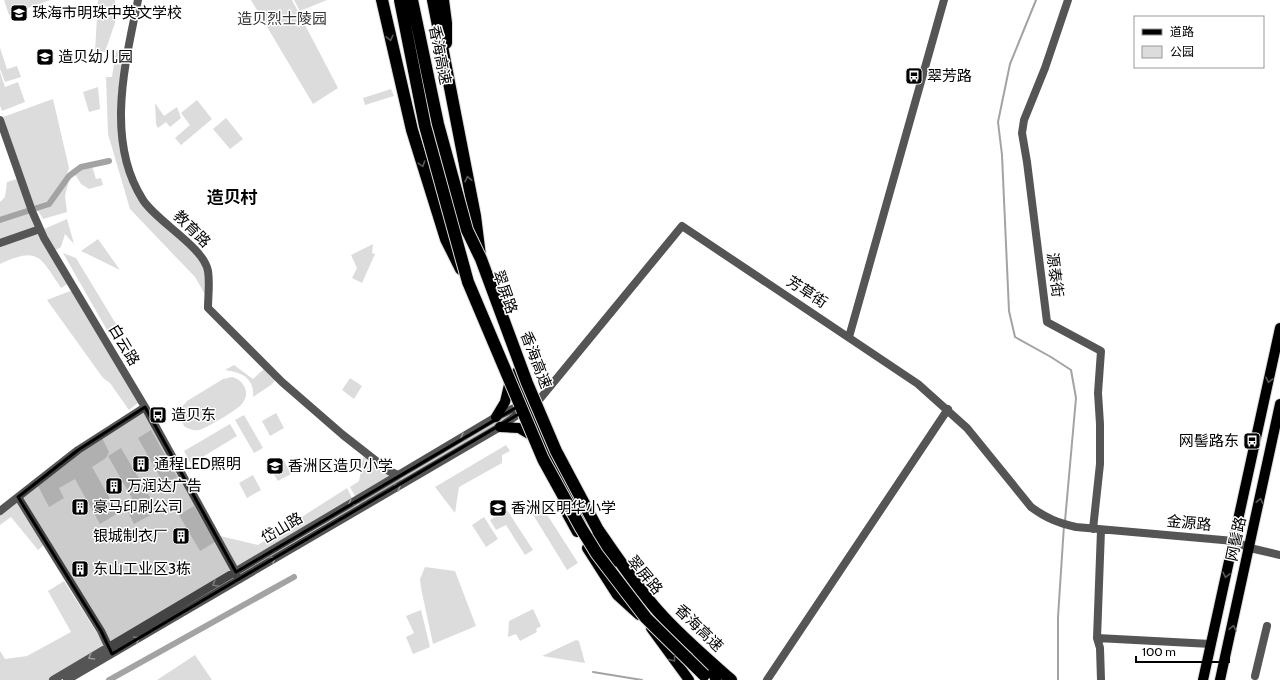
<svg xmlns="http://www.w3.org/2000/svg" width="1280" height="680" font-family="Cabin,'Noto Sans SC',sans-serif">
  <rect width="100%" height="100%" fill="#fff"/>
  <!-- green -->
  <path fill="#dcdcdc" d="M4,0H50L9,15Z
    M98,0H115V23L105,52L95,51Z
    M251,0H292L338,88L313,104Z
    M294,0H327L300,11Z
    M0,48L7,69L17,66L21,77L5,82L0,69Z
    M116,51L125,53L119,135L142,202L199,258L205,270L206,296L195,277L130,209L108,134L106,77H112Z
    M0,72L5,87L18,82L25,102L2,111L0,106Z
    M98,87L100,109L89,112L83,92Z
    M391,89L394,96L365,105L363,98Z
    M53,99L69,168L66,176L48,201L33,206L3,117Z
    M197,100L212,119L181,145L175,138L190,125L181,113Z
    M155,103L164,116L177,107L181,118L170,127L166,122L158,128L156,124Z
    M226,118L243,139L230,149L213,129Z
    M92,166L96,179L101,178L103,185L89,189L81,184L75,174L82,168Z
    M17,179L36,227L0,240V202L5,197L7,182Z
    M69,180L65,196L67,212L43,219L37,209L52,204Z
    M67,219L74,244L65,234L61,247L54,251L42,230Z
    M39,232L69,283L61,288C40,257 39,246 0,264V245Z
    M98,239L120,270L81,251Z
    M373,244L372,253L375,254L362,283L352,278L357,268L351,255Z
    M63,253L76,258L116,324L107,330Z
    M73,290L139,402L129,410L110,383L103,378L47,300Z
    M234,365L253,379L265,368L276,379L271,385L253,397C255,378 241,372 225,370Z
    M232,377C244,380 251,393 242,404C237,410 207,428 199,430C194,431 188,429 184,426L179,414L181,408L187,401L223,379Z
    M350,378L362,386L354,399L342,390Z
    M276,413L284,428L270,436L262,421Z
    M244,415L263,448L254,453L235,420Z
    M230,424L237,436L191,464L184,451Z
    M151,430L177,477L164,484L138,438Z
    M102,438L109,452L106,458L92,467L118,513L100,524L75,479L59,488L64,498L49,507L37,484L80,451Z
    M506,445L510,451L502,455V463L459,487L455,513L435,487Z
    M121,448L158,511L134,524L127,510L136,505L108,456Z
    M364,454L402,481L360,505L350,487L359,481Z
    M283,459L291,474L278,481L269,467Z
    M253,475L261,490L247,498L239,483Z
    M347,488L356,506L238,573L216,535L258,545Z
    M17,501L45,544L38,550L11,517L0,525V514Z
    M539,502L578,563L567,570L529,508Z
    M194,506L215,542L200,551L179,515Z
    M507,510L533,550L525,555L506,525L496,530L490,520Z
    M484,517L498,539L486,547L472,525Z
    M425,567L455,571L476,626L433,644L421,588L420,579Z
    M64,581L106,647L52,680H0V651L5,659L27,656L71,632L48,591Z
    M533,609L541,626L536,629L537,632L520,641L516,634L508,637L509,621Z
    M421,610L430,647L413,654L406,637L414,633L406,616Z
    M576,640L579,641L585,663L542,656Z
    M195,655L212,680H157Z"/>
  <g fill="none" stroke-linecap="round" stroke-linejoin="round">
    <!-- stream -->
    <path stroke="#a3a3a3" stroke-width="2" d="M1036,0L1010,64L998,122L1002,155L1009,311L1015,337L1051,357L1071,370L1076,398L1065,521
      M593,672L642,680
      M1058,680V617L1064,525"/>
    <!-- canal -->
    <path stroke="#a3a3a3" stroke-width="6" d="M0,220L49,204L69,176L81,167L109,161
      M109,680L294,577"/>
    <!-- major casing -->
    <g stroke="#dbdbdb" stroke-width="12">
      <path id="major" d="M517,372C531,412 548,449 567,487C581,513 595,539 614,562
        M496,417L505,402L509,385
        M500,427L519,428L529,434
        M561,503L577,532
        M587,548L617,595L639,615
        M651,628L689,680
        M697,657L712,672L716,680
        M1203,680L1280,328
        M1220,680L1280,404"/>
    </g>
    <!-- highway casing -->
    <g stroke="#dbdbdb" stroke-width="14">
      <path id="highway" d="M382,0L412,130L446,239L461,269
        M433,0L475,216L480,256
        M443,0L446,23V43
        M598,530C617,557 636,586 658,611C680,636 706,658 731,680"/>
    </g>
    <!-- minor -->
    <path stroke="#555" stroke-width="8" d="M138,0C125,64 105,141 143,200C156,221 204,247 208,271C210,283 208,296 208,308L282,382L343,435L389,471L398,475
      M1068,0L1045,68L1024,120L1022,133L1027,162L1047,322L1101,351L1098,393L1100,424V464L1093,529
      M0,120L32,211L44,238L145,407L238,576
      M0,243L40,229
      M849,337L944,0
      M18,497L101,631L110,650
      M0,511L78,450L145,407
      M1097,638L1211,644
      M1255,676L1267,626
      M53,680L496,417L524,403
      M67,680L500,427L539,400L682,226L918,384L967,428L1031,507C1046,518 1058,523 1076,527L1234,541L1250,548L1280,555
      M767,680L948,409
      M1101,680L1100,648L1097,638L1101,530"/>
    <!-- major -->
    <use href="#major" stroke="#000" stroke-width="10"/>
    <!-- highway -->
    <use href="#highway" stroke="#000" stroke-width="12"/>
    <!-- highway-bridge casing -->
    <g stroke="#dbdbdb" stroke-width="14" stroke-linecap="butt">
      <path id="highway-bridge" d="M400,0L425,126L468,282L543,459L581,528L597,554L646,618L704,675
        M412,0L438,124L467,230L481,259L527,383L556,451L598,530"/>
    </g>
    <!-- highway-bridge -->
    <use href="#highway-bridge" stroke="#000" stroke-width="12"/>
  </g>
  <!-- one-way arrows -->
  <defs><path id="oneway-chevron" d="M-2-3.5L2.5 0L-2 3.5" fill="none" stroke-width="1.6" stroke-linecap="round" stroke-linejoin="round"/></defs>
  <g stroke="#595959">
    <use href="#oneway-chevron" transform="translate(390 38) rotate(77)"/>
    <use href="#oneway-chevron" transform="translate(422 164) rotate(72)"/>
    <use href="#oneway-chevron" transform="translate(468 179) rotate(-102)"/>
    <use href="#oneway-chevron" transform="translate(1269 380) rotate(102)"/>
    <use href="#oneway-chevron" transform="translate(1260 501) rotate(-78)"/>
    <use href="#oneway-chevron" transform="translate(1226 575) rotate(103)"/>
    <use href="#oneway-chevron" transform="translate(1233 628) rotate(-77)"/>
    <use href="#oneway-chevron" transform="translate(673 659) rotate(54)"/>
  </g>
  <g stroke="#999">
    <use href="#oneway-chevron" transform="translate(463 437) rotate(149)"/>
    <use href="#oneway-chevron" transform="translate(398 487) rotate(-30)"/>
    <use href="#oneway-chevron" transform="translate(351 503) rotate(149)"/>
    <use href="#oneway-chevron" transform="translate(273 559) rotate(-30)"/>
    <use href="#oneway-chevron" transform="translate(215 584) rotate(149)"/>
    <use href="#oneway-chevron" transform="translate(137 639) rotate(-30)"/>
    <use href="#oneway-chevron" transform="translate(91 657) rotate(149)"/>
  </g>
  <!-- marked area -->
  <path fill="#000" fill-opacity="0.2" stroke="#000" stroke-width="3" stroke-linejoin="round" d="M145,407L236,572L517,407L519,414L112,654L101,631L18,497L78,450Z"/>
  <!-- icons -->
  <defs>
    <g id="school-square" transform="scale(0.9)"><rect x="-9" y="-9" width="18" height="18" rx="4" fill="#000" stroke="#fff"/><path d="M0-5L7-2L0 1L-7-2ZM-4 1L0 2.5L4 1V4Q0 6-4 4Z" fill="#fff"/></g>
    <g id="bus-square" transform="scale(0.9)"><rect x="-9" y="-9" width="18" height="18" rx="4" fill="#000" stroke="#fff"/><path d="M-5-6H5V4H4V6H2V4H-2V6H-4V4H-5ZM-3.5-4V0h7V-4ZM-3.5 1.2v1.5H-2V1.2ZM2 1.2v1.5H3.5V1.2Z" fill="#fff"/></g>
    <g id="building-square" transform="scale(0.9)"><rect x="-9" y="-9" width="18" height="18" rx="4" fill="#000" stroke="#fff"/><path d="M-4-6H4V6H1V3H-1V6H-4ZM-2.5-4.3h1.7v1.8h-1.7ZM.8-4.3h1.7v1.8H.8ZM-2.5-1h1.7V.8h-1.7ZM.8-1h1.7V.8H.8Z" fill="#fff"/></g>
  </defs>
  <g fill-rule="evenodd">
    <use href="#school-square" x="19" y="13"/>
    <use href="#school-square" x="45" y="57"/>
    <use href="#bus-square" x="914" y="76"/>
    <use href="#bus-square" x="158" y="415"/>
    <use href="#bus-square" x="1252" y="441"/>
    <use href="#building-square" x="141" y="464"/>
    <use href="#school-square" x="275" y="466"/>
    <use href="#building-square" x="114" y="486"/>
    <use href="#building-square" x="80" y="507"/>
    <use href="#school-square" x="498" y="508"/>
    <use href="#building-square" x="181" y="536"/>
    <use href="#building-square" x="80" y="569"/>
  </g>
  <g text-anchor="middle" dominant-baseline="central" stroke-width="3" stroke-linejoin="round" paint-order="stroke">
    <!-- poi labels -->
    <g font-size="15" fill="#000" stroke="#fff" text-anchor="start">
      <text x="32" y="13">珠海市明珠中英文学校</text>
      <text x="58" y="57">造贝幼儿园</text>
      <text x="927" y="76">翠芳路</text>
      <text x="171" y="415">造贝东</text>
      <text x="1239" y="441" text-anchor="end">网髻路东</text>
      <text x="154" y="464">通程LED照明</text>
      <text x="288" y="466">香洲区造贝小学</text>
      <text x="127" y="486">万润达广告</text>
      <text x="93" y="507">豪马印刷公司</text>
      <text x="511" y="508">香洲区明华小学</text>
      <text x="168" y="536" text-anchor="end">银城制衣厂</text>
      <text x="93" y="569">东山工业区3栋</text>
    </g>
    <!-- park labels -->
    <g font-size="15" fill="#333" stroke="#fff">
      <text x="282" y="19">造贝烈士陵园</text>
    </g>
    <!-- street labels -->
    <g font-size="15" fill="#000" stroke="#fff">
      <text transform="translate(440 55) rotate(79)">香海高速</text>
      <text transform="translate(192 229) rotate(45)">教育路</text>
      <text transform="translate(1055 275) rotate(83)">源泰街</text>
      <text transform="translate(505 292) rotate(71)">翠屏路</text>
      <text transform="translate(807 292) rotate(33)">芳草街</text>
      <text transform="translate(124 345) rotate(59)">白云路</text>
      <text transform="translate(536 360) rotate(69)">香海高速</text>
      <text transform="translate(1189 523) rotate(5)">金源路</text>
      <text transform="translate(282 528) rotate(-31)">岱山路</text>
      <text transform="translate(1236 539) rotate(-78)">网髻路</text>
      <text transform="translate(645 575) rotate(50)">翠屏路</text>
      <text transform="translate(699 628) rotate(44)">香海高速</text>
    </g>
    <!-- quarter labels -->
    <g font-size="17" font-weight="bold" fill="#000" stroke="#fff">
      <text x="232" y="197">造贝村</text>
    </g>
  </g>
  <!-- legend -->
  <rect x="1134" y="16" width="130" height="52" fill="#ffffff" stroke="#999999"/>
  <rect x="1142" y="29" width="20" height="6" fill="#000000" stroke="#999999"/>
  <text x="1170" y="36" font-size="12" fill="#000000">道路</text>
  <rect x="1142" y="46" width="20" height="12" fill="#dcdcdc" stroke="#999999"/>
  <text x="1170" y="56" font-size="12" fill="#000000">公园</text>
  <!-- scale -->
  <path d="M1136 656v6h93v-6" fill="none" stroke="#000000" stroke-width="2"/>
  <text x="1142" y="656" font-size="12" fill="#000000" stroke="#ffffff" stroke-width="3" paint-order="stroke">100 m</text>
</svg>
